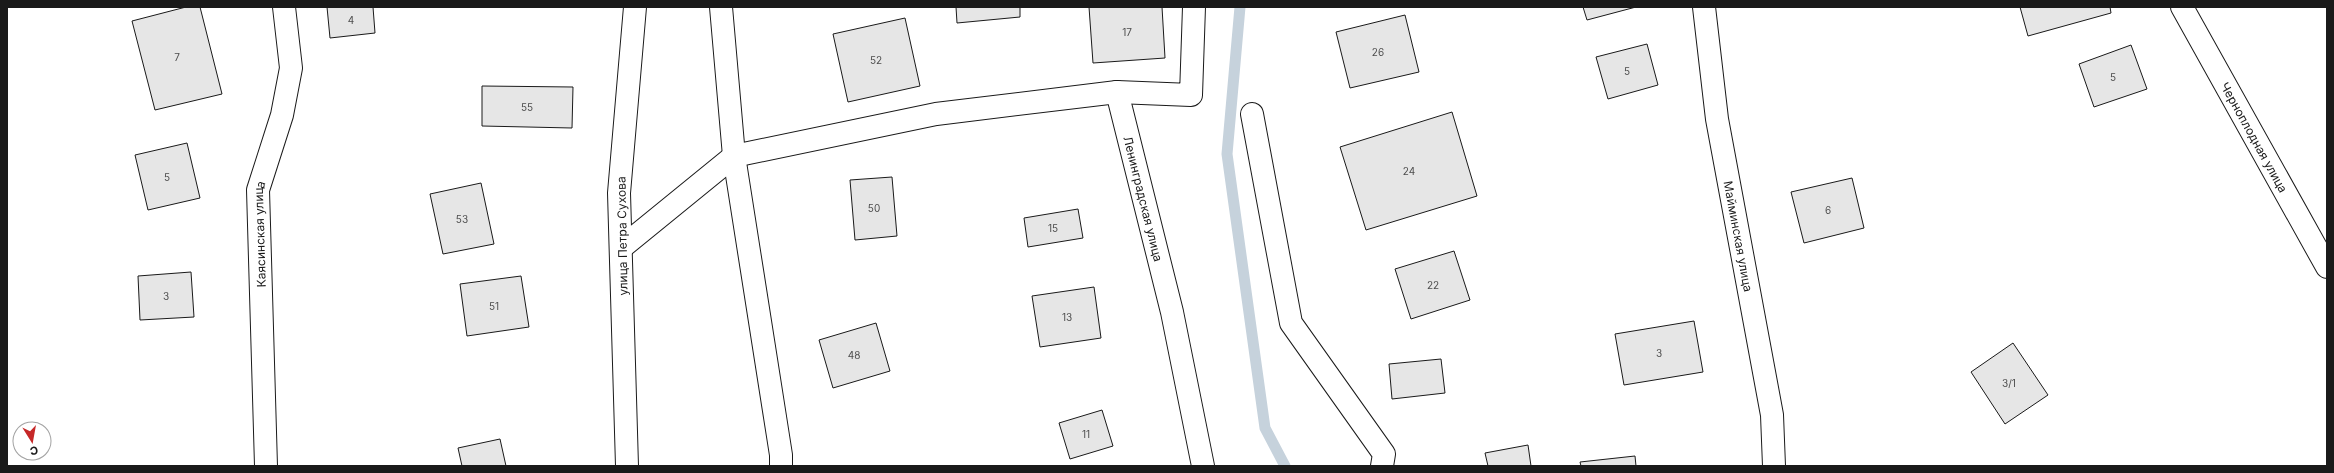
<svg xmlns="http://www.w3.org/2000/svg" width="2334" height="473" font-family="Inter,sans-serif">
  <rect width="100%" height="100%" fill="#fff"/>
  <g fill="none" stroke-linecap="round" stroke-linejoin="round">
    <!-- stream -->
    <path stroke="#c6d2dc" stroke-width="11" d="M1240,7L1227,154L1265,428L1285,466"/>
  </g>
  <!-- building -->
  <path fill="#e6e6e6" stroke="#1a1a1a" d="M186,7H200L222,94L155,110L132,21Z
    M327,7H373L375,33L330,38Z
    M956,7H1020V17L957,23Z
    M1089,7H1162L1165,58L1093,63Z
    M1583,7H1636L1587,20Z
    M2020,7H2110L2111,13L2028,36Z
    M1405,15L1419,72L1350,88L1336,32Z
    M905,18L920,86L848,102L833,34Z
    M1647,44L1658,85L1608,99L1596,57Z
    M2131,45L2147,89L2094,107L2079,64Z
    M482,86L573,87L572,128L482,126Z
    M1452,112L1477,196L1366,230L1340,147Z
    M187,143L200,198L148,210L135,155Z
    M892,177L897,236L855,240L850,180Z
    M1852,178L1864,228L1804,243L1791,192Z
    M481,183L494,244L443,254L430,194Z
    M1078,209L1083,238L1028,247L1024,218Z
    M1454,251L1470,300L1411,319L1395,269Z
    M191,272L194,317L140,320L138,276Z
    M521,276L529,327L467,336L460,284Z
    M1094,287L1101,338L1040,347L1032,296Z
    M1694,321L1703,372L1624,385L1615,334Z
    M876,323L890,371L833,388L819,340Z
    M2013,343L2048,395L2005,424L1971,372Z
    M1441,359L1445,393L1392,399L1389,364Z
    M1102,410L1113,446L1070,459L1059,423Z
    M500,439L506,466H462L458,448Z
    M1528,445L1531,466H1488L1485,453Z
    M1635,456L1636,466H1581L1580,462Z"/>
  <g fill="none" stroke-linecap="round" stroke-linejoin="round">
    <!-- minor casing -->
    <g stroke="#1a1a1a" stroke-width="24">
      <g id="minor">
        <path d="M721,7L734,156L781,455V466"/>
        <path id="s1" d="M1704,7L1717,119L1772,415L1774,466"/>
        <path id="s2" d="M2182,7L2327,267"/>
        <path id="s3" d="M1117,92L1172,312L1203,466"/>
        <path d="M1252,114L1291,323L1384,454L1382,466"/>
        <path d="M621,248L734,156L936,114L1117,92L1191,95L1194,7"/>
        <path id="s4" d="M266,466L258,190L282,115L291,68L284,7"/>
        <path d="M627,466L619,193L635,7"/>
      </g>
    </g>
    <!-- minor -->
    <use href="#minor" stroke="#fff" stroke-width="22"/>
  </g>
  <g text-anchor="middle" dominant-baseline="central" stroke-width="3" stroke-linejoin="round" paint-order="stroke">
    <!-- number labels -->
    <g font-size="10" fill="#4d4d4d">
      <text x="351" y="20">4</text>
      <text x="1127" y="32">17</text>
      <text x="1378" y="52">26</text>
      <text x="177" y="57">7</text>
      <text x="876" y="60">52</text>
      <text x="1627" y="71">5</text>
      <text x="2113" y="77">5</text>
      <text x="527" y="107">55</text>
      <text x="1409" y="171">24</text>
      <text x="167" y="177">5</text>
      <text x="874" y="208">50</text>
      <text x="1828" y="210">6</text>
      <text x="462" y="219">53</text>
      <text x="1053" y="228">15</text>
      <text x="1433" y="285">22</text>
      <text x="166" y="296">3</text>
      <text x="494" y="306">51</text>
      <text x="1067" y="317">13</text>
      <text x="1659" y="353">3</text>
      <text x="854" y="355">48</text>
      <text x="2009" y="383">3/1</text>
      <text x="1086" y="434">11</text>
    </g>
    <!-- street labels -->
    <g font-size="12" fill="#1a1a1a" stroke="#fff">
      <text stroke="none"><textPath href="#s2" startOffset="149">Черноплодная улица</textPath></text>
      <text stroke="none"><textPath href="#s3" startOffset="110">Ленинградская улица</textPath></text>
      <text stroke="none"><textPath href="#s4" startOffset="232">Каясинская улица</textPath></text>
      <text transform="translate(622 236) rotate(-91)">улица Петра Сухова</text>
      <text stroke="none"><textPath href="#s1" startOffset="232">Майминская улица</textPath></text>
    </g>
  </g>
  <!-- border -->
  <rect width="2334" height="473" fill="none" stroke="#1a1a1a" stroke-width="16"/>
  <!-- north arrow -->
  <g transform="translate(32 441) rotate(169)"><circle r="19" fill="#ffffff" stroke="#a3a3a3"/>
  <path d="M0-3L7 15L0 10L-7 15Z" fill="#c62828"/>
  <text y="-6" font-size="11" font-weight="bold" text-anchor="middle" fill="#1a1a1a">С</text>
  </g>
</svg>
